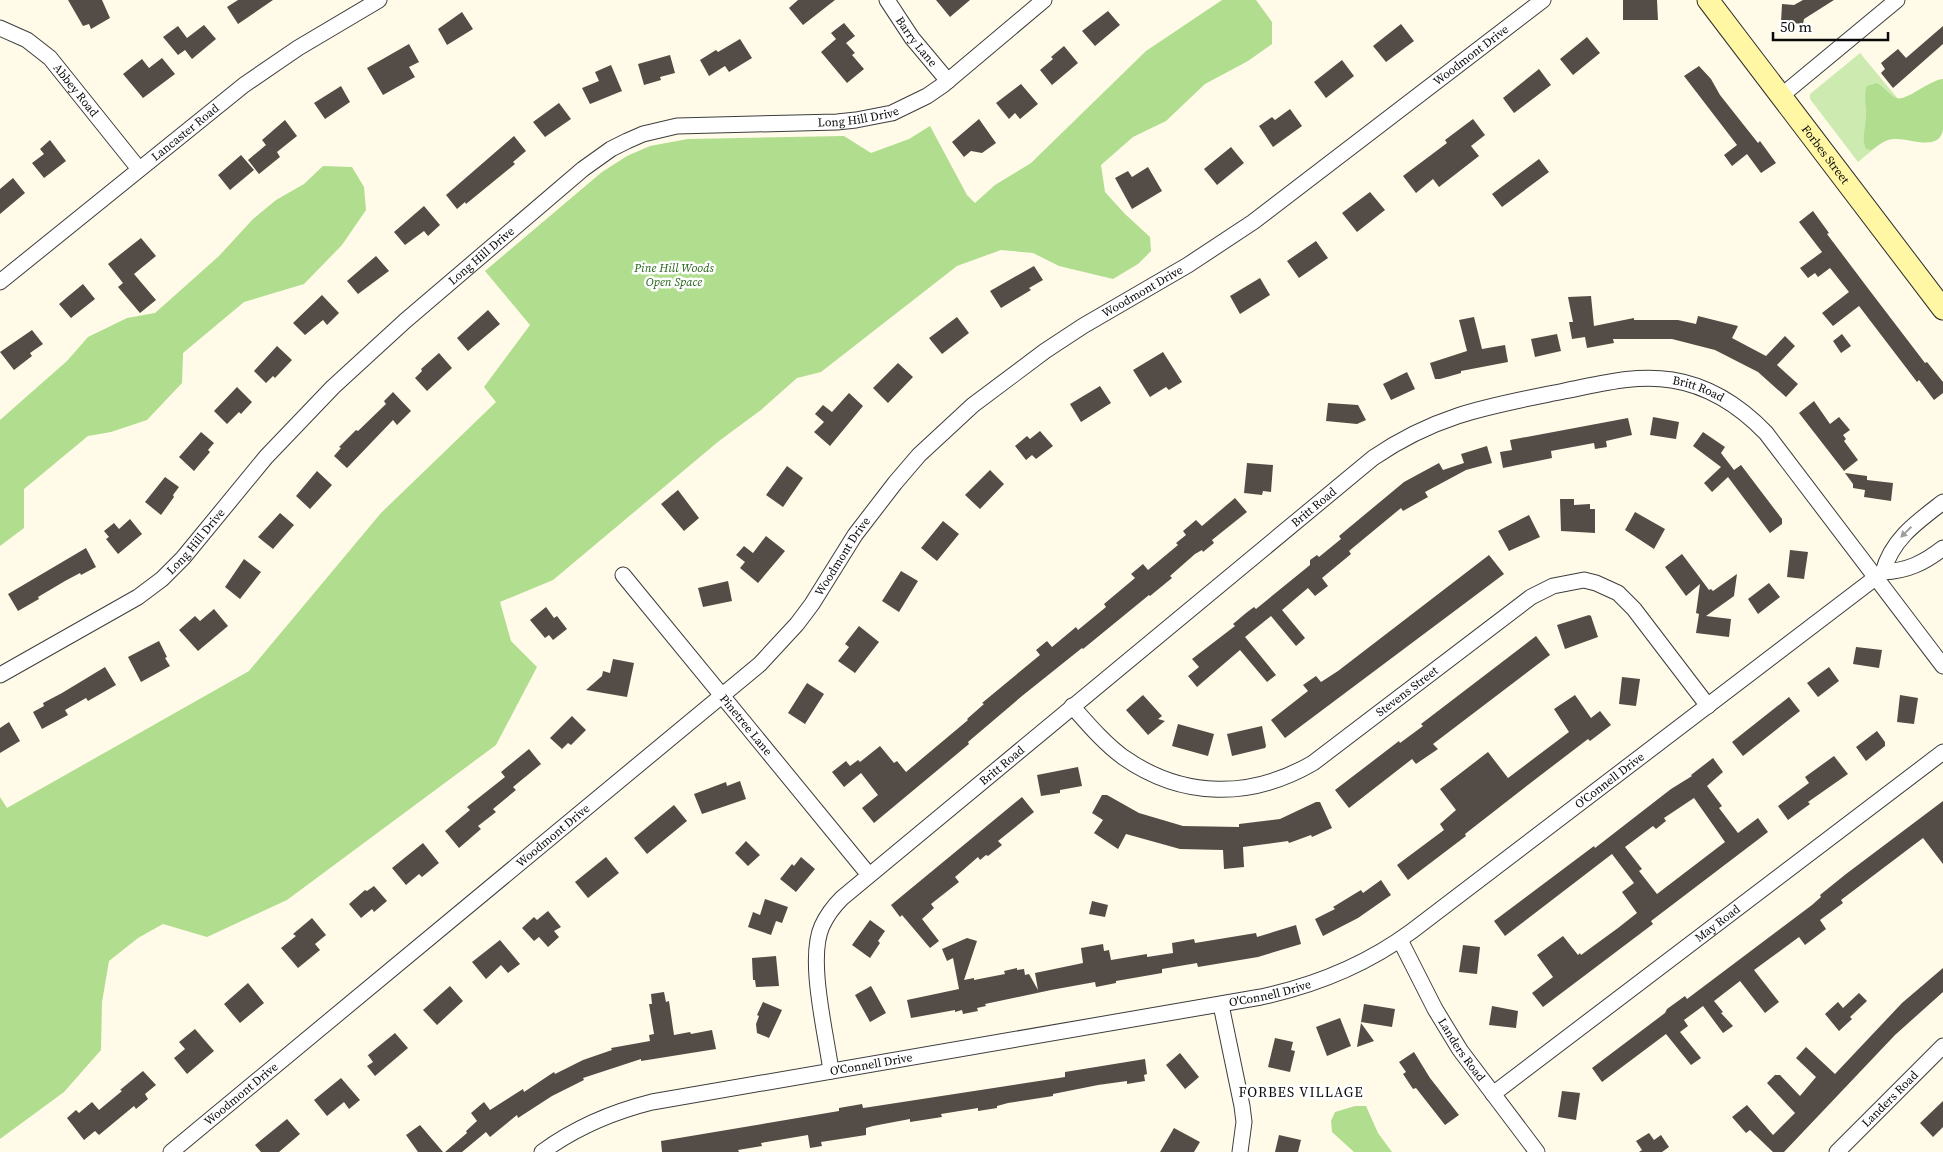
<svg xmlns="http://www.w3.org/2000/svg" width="1943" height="1152" font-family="'Source Serif 4',serif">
  <rect width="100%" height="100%" fill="#fffbe8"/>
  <!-- green -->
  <path fill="#cdebb0" d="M1860,53L1913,117L1858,162L1810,99V94Z"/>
  <!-- forest -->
  <path fill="#b0dd8e" d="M1222,0H1256L1272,22V44L1248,61L1205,84L1166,121L1133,137L1101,165L1105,192L1125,214L1150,237L1151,251L1138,264L1113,279L1059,266L1033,253L1001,250L957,266L821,372L797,378L761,410L719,441L553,580L500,602L511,641L537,667L496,745L287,900L207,937L163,924L138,938L109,961L102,1002L101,1050L64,1092L0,1139V797L7,808L249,671L381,513L496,402L484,387L530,325L485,271L602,172L627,156L650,146L688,139L844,136L871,153L909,139L930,126L967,195L975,203L995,185L1031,163L1146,51Z
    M1943,79C1943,94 1943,116 1943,130C1939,152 1909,138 1895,139C1885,139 1879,145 1871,150L1866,149C1861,138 1866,128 1866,116C1867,106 1863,96 1867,86L1877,83C1884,87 1891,96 1896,98C1906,102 1929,80 1943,79Z
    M323,166L352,167L364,187L366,210L342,245L304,284L244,302L183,353L182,383L147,420L111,432L88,436L24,489V528L0,546V420L67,361L88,337L127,318L155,313L219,256L253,219L276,200L304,184Z
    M1355,1106H1366L1378,1133L1392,1152H1354L1332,1132L1331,1121L1335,1112Z"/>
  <!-- building -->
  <path fill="#544c46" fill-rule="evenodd" d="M68,0H102L110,18L91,29L89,24L83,26Z
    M238,0H273L238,24L227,7Z
    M798,0H835L803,25L789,8Z
    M936,0H970L950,17Z
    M1623,0H1657L1658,20H1623Z
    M1803,0H1834L1804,19L1803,24L1781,22L1782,4L1794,5Z
    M1108,11L1120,25L1095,46L1082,31Z
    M462,12L473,29L447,45L438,29Z
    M844,23L855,36L846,43L855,53L852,55L864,69L847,83L821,52L836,39L831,33Z
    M1401,24L1414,41L1386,62L1373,46Z
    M204,25L216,39L192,59L185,50L178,55L163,37L178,26L187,38Z
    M1943,26V44L1893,88L1881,73L1885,69L1881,63L1898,49L1906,58Z
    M1587,37L1600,53L1573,75L1560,59Z
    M740,39L752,58L729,72L725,66L709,76L700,60L716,50L718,52Z
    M409,44L419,62L409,67L415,77L383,95L367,68Z
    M1064,46L1078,63L1052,85L1040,70L1053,59L1051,57Z
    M670,55L675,73L660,77L661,80L644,85L638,64Z
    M162,58L175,74L143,98L123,74L142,59L149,68Z
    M1342,60L1354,76L1326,98L1314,82Z
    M611,65L622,91L590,104L582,88L599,81L595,72Z
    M1699,66L1711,79L1720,95L1758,143L1760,141L1776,163L1761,173L1747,154L1732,166L1724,155L1737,145L1684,76Z
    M1539,69L1551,85L1514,113L1503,98Z
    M1021,84L1038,104L1020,119L1015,113L1009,119L996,103Z
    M341,86L350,102L325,119L314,103Z
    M559,103L571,119L545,137L533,122Z
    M1290,109L1302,126L1273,147L1259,126L1272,117L1275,120Z
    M979,119L996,143L982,153L971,151L964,157L952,142Z
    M1473,119L1485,135L1471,146L1479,156L1439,187L1433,179L1416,193L1403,176L1447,143L1445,140Z
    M285,120L297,136L277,152L280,157L259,174L248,160L266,145L262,140Z
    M514,136L526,151L513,162L515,164L466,204L465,202L457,209L446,195Z
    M50,140L66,161L44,178L32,163L44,154L40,149Z
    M1231,147L1244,163L1217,185L1204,169Z
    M241,155L254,170L230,190L218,175Z
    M1539,159L1549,172L1502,207L1492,194Z
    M1148,167L1162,191L1132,209L1115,178L1128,171L1132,177Z
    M13,178L25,193L0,214V189Z
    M1370,192L1385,210L1357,232L1342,213Z
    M424,206L440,225L428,236L424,231L405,245L394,232Z
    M1813,211L1829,233L1827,234L1870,291L1925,363L1927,362L1943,382V393L1934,400L1919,380L1917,382L1859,306L1833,326L1822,313L1849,292L1830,268L1818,277L1815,273L1808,278L1800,268L1822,252L1799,222Z
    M141,238L156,256L134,274L156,300L140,313L118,287L123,283L108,264Z
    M1316,241L1328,258L1299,278L1287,261Z
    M376,256L389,271L358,294L347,281Z
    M1034,266L1043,280L1029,288L1031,290L1001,308L990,291Z
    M1260,278L1270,295L1240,314L1230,296Z
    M83,284L95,299L71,318L59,304Z
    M322,295L339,313L327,325L323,320L305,335L293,323Z
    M1591,296L1594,326L1634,318V320H1678L1696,324L1698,316L1738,326L1732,338L1766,356L1785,336L1795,346L1777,365L1798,384L1786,397L1758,372L1715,350L1672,339H1613L1614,343L1587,348L1585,337L1572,339L1569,322H1573L1568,297Z
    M488,310L500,324L468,351L457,338Z
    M957,317L969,333L942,354L929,338Z
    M1474,317L1482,349L1505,345L1508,362L1461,371V373L1440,379H1435L1430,363L1467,351L1459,320Z
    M32,330L43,344L30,353L32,356L14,370L0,352Z
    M1557,334L1561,351L1535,357L1531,339Z
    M1842,334L1851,346L1841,353L1833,341Z
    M277,346L292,360L275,378L273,376L266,383L254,371Z
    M1163,352L1182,382L1169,390L1166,387L1150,397L1133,370Z
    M439,353L452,368L427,391L415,378L422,371L421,369Z
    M898,363L913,377L888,403L873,388Z
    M1407,372L1415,389L1391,400L1383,384Z
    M1100,386L1111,403L1081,422L1070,404Z
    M237,387L252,402L241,414L239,412L227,424L214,411Z
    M393,392L411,411L397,425L393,420L347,468L334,456L341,448L339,447L356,430L358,431L386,404L384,401Z
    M849,393L863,406L830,446L814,432L824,422L815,414L823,405L832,412Z
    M1814,401L1830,424L1839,417L1850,430L1843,435L1846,439L1844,441L1858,460L1844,471L1799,413Z
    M1328,403L1358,405L1366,420L1357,424L1326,421Z
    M1653,417L1679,422L1676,439L1650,435Z
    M1628,418L1632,435L1606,441L1607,447L1595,449L1594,443L1551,451L1552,458L1503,468L1500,452L1512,450L1510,440Z
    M1040,431L1053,446L1036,459L1032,455L1026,460L1015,446L1027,436L1030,439Z
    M201,432L214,443L208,450L210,452L194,471L179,457Z
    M1703,432L1725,447L1721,453L1734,470L1741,465L1782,519V524L1770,533L1728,477L1712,492L1704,483L1721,467L1693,446Z
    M1487,446L1492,463L1466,470L1425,492L1428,497L1403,511L1401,508L1349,551L1351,554L1322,578L1328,586L1315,596L1308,588L1282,610L1305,638L1296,646L1271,616L1245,637L1276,675L1267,682L1240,650L1197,687L1188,676L1199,667L1192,659L1235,626L1233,624L1246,613L1254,607L1256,609L1310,565V560L1317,555L1319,557L1341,539L1339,536L1404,482L1439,463L1443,470L1464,463L1461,454Z
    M1247,463L1273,465L1271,492L1263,491L1262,495L1244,493Z
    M787,466L803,478L783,507L766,495Z
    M990,470L1004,484L980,509L965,495Z
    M317,471L332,485L310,509L296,496Z
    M1845,473L1867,476V480L1893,483L1891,501L1864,497L1865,490L1853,488V484Z
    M165,477L179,487L173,495L174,497L161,515L145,502Z
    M678,490L699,518L684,531L661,504Z
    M1235,498L1247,512L1212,540L1214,543L1203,552L1202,550L1195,554L1170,576L1172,578L1150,596L1149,595L1083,649L1082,648L1022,696L968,742L969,744L874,823L862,808L878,795L861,773L844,787L832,772L846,761L850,766L858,760L860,762L880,746L894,763L897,761L906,772L968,720L967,719L984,704L982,703L1040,655L1036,650L1047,641L1052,647L1076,627L1078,630L1106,607L1104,604L1135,578L1131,574L1143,564L1148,570L1178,545L1176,543L1186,535L1183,531L1196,520L1202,526Z
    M1560,499H1574V505L1590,504V509H1595V533L1561,531Z
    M1635,512L1665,529L1654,549L1625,530Z
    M280,513L294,525L273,549L258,537Z
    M1529,515L1540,537L1509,551L1498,531Z
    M130,519L142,534L118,554L106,539L109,537L104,531L114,523L119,529Z
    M943,521L959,534L937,561L921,548Z
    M766,536L785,551L758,583L740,568L745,562L736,555L744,546L753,553Z
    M86,548L96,567L81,575L80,573L65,581L38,597L39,599L18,611L8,594Z
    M1790,550L1808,552L1804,579L1787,577Z
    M1682,554L1709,590L1711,589L1713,591L1737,574L1734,596L1706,616L1731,619L1729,637L1696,633L1699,614L1696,613L1700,584L1686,596L1665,567Z
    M1489,555L1504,574L1285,738L1271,720L1308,691L1303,685L1316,676L1321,682L1338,671Z
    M244,559L261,572L240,599L225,587Z
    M901,571L918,581L899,612L882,601Z
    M728,581L732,601L703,607L698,588Z
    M1769,583L1780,597L1758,614L1748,599Z
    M546,607L554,618L557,616L567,629L553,640L549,635L545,638L530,620Z
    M214,609L228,626L198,651L179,630L195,616L200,621Z
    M1589,615L1591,616L1598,637L1565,649L1557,625Z
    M859,626L879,642L855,673L838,661L849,647L845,644Z
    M1536,636L1550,655L1433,744L1438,749L1416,764L1412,759L1349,808L1335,790L1399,741L1400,743L1423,726L1421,724Z
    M159,641L167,657L165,658L170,666L141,682L128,657Z
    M1856,647L1882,650L1879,668L1853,664Z
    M613,659L634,663L627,697L586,690L602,676L603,671L610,673Z
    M105,667L116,685L88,701L86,698L65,710L68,715L42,729L33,712L44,706L43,703L62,693Z
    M1829,667L1839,681L1818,697L1807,683Z
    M1622,677L1640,679L1636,706L1619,704Z
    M807,683L824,694L805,724L788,713Z
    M1143,695L1162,716L1158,719L1165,721L1148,735L1126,710Z
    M1575,695L1591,718L1600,711L1611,725L1590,741L1588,739L1537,778L1465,834L1466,836L1408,880L1397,865L1444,830L1440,824L1456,810L1440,789L1488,752L1508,778L1569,732L1554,709Z
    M1900,695L1918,698L1914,724L1897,722Z
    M1789,697L1800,711L1743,756L1732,742Z
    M572,716L586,730L571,745L568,743L562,749L550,738Z
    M9,722L20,741L0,753V728Z
    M1178,724L1214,734L1208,756L1172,746Z
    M1262,726L1266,746L1265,748L1232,756L1227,734Z
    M1877,731L1885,742V746L1866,761L1856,747Z
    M529,749L541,764L513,787L516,790L493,809L496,812L478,826L481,829L459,848L445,831L470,810L467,807L505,777L501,772Z
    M1834,756L1848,774L1808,802L1810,804L1788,820L1778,806L1809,783L1805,777Z
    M1713,758L1723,772L1707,786L1722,806L1719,808L1738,833L1758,818L1768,832L1651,921L1653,924L1543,1007L1532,993L1553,977L1537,955L1563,936L1578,955L1580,953L1581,955L1618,928L1637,913L1622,892L1634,883L1612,854L1505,936L1494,921L1594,846L1595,848L1671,789L1692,776L1691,775ZM1694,798L1725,842L1657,894L1639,871L1642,869L1625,847L1653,826L1656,829L1666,821L1664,818Z
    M1078,767L1082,786L1060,790V793L1041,796L1037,775Z
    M740,781L746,799L702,814L694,794L726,782L727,786Z
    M1102,795H1107L1139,813L1183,826L1239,827V824L1280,819L1316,802H1320L1332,828L1312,837L1311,835L1289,843L1288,841L1243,847L1244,867L1224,869L1223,850L1180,849L1126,834L1118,849L1094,833L1103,820L1092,813Z
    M1022,797L1034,812L998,841L1002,845L988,856L986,855L980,860L978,857L955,877L959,882L931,904L934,908L922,919L939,941L930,948L902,915L900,917L891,905Z
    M1943,801V864L1923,838L1841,900L1843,903L1820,920L1826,929L1805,945L1799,937L1754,970L1779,1002L1765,1013L1740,981L1714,1001L1723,1012L1721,1013L1733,1026L1723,1033L1703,1006L1684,1020L1688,1026L1680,1032L1701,1058L1691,1065L1666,1034L1602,1082L1592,1068L1665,1013L1667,1009L1685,996L1687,999L1812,905L1821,897L1820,895L1846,874Z
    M674,805L687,821L647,854L634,838Z
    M746,841L760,855L748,866L735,853Z
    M423,843L439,863L422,877L419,874L406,885L392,868Z
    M606,857L619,873L588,898L575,882Z
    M801,857L815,869L796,892L780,879L792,864L794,866Z
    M1381,880L1391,895L1358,918L1323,936L1315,919L1335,909L1333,907L1361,890L1363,893Z
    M374,886L387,901L374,912L372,909L361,918L349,904L365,890L367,891Z
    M765,899L788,907L782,923L776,921L771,935L748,927L753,912L760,915Z
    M1092,901L1108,905L1105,917L1089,914Z
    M548,911L561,927L554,931L559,937L548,947L539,937L534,941L522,928L534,917L537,920Z
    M312,918L326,935L315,944L320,950L298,968L281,948L296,936L293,934Z
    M870,920L885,931L878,941L880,943L870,958L852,945Z
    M1296,925L1301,944L1258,957L1198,967L1197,963L1162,969V973L1116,981V983L1096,987L1095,982L1051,990L985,1004L986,1006L977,1008L978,1011L963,1014L962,1010L955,1012V1010L911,1018L907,1000L959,989L953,958L947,961L942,949L967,938L977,941L964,980L974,978V980L1005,974L1004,971L1017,968V970L1024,969L1025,975L1029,974L1038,990L1035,973L1083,963L1081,948L1103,944L1104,951L1109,950L1111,960L1147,954V957L1173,953L1172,943L1194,939L1195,943L1256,933L1257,937Z
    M500,940L520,964L508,973L501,965L486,979L472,962Z
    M1463,945L1480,947L1477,974L1459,972Z
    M776,956L779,986L756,987L755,980H753L752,958Z
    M1943,968V992L1895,1035L1784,1152H1773L1750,1130L1746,1133L1732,1117L1747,1105L1773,1135L1795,1113L1767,1083L1775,1075H1780L1800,1096L1816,1077L1796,1058L1806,1047L1835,1074L1902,1003Z
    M248,983L264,1003L240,1023L224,1004Z
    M450,986L463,1001L437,1025L423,1010Z
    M871,986L886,1013L870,1022L855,995Z
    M664,992L666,1002L669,1001L674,1035L690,1032L691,1034L712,1030L716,1049L641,1061V1059L583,1078L584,1080L552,1096L518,1118L517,1115L490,1137L486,1132L462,1152H445L467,1133L466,1131L477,1121L471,1113L484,1102L490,1110L523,1089L524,1092L554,1072L555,1074L583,1060L612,1050L611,1048L650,1041L649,1035L654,1034L649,1004H652L651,994Z
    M1859,993L1867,1001L1850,1017L1852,1019L1839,1031L1825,1014L1838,1002L1843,1008Z
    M763,1002L782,1010L769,1038L757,1033L756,1024L759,1016L757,1015Z
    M1364,1004L1395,1009L1392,1027L1361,1022Z
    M1492,1006L1518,1011L1516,1028L1489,1025Z
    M1340,1018L1351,1046L1327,1056L1316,1027Z
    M1361,1023L1374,1041L1357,1047Z
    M195,1029L214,1051L187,1074L174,1058L185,1049L179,1042Z
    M395,1033L408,1048L375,1076L367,1066L373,1062L368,1055Z
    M1275,1038L1293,1042L1291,1050L1295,1051L1290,1072L1268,1067Z
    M1414,1052L1430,1078L1459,1115L1445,1125L1416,1088L1413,1089L1403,1074L1406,1072L1399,1062Z
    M1180,1053L1199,1077L1185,1089L1166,1065Z
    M1145,1059L1147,1074L1144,1075L1145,1081L1127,1084V1081L1098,1085L1053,1094V1096L1008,1103L997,1106V1108L978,1111V1108L941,1114L942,1117L910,1122V1119L873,1126L866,1128V1135L821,1142L822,1146L810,1148L808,1135L761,1143L762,1146L738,1150L739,1152H662L661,1141L839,1111V1108L862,1104L863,1108L870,1107L1065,1077V1072Z
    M143,1071L156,1085L145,1094L148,1099L136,1109L134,1106L99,1135L95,1131L84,1140L67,1118L76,1110L79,1113L92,1102L99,1110L122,1091L120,1090Z
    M341,1078L360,1100L349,1109L344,1102L327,1116L314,1100Z
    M1562,1091L1580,1093L1576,1120L1558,1117Z
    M1943,1101V1127L1933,1137L1920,1123Z
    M287,1119L300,1134L279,1152H261L255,1145Z
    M420,1125L443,1152H418L406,1135Z
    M1174,1128L1200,1142L1194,1152H1160Z
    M1649,1133L1654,1140L1661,1135L1669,1147L1662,1152H1639L1642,1150L1636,1141Z
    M1279,1135L1301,1140L1298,1152H1275Z"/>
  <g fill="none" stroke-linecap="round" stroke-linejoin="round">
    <!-- street casing -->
    <g stroke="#3d3d3d" stroke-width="17">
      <g id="street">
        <path id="s1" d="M887,0L912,38L948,81"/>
        <path id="s2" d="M0,28L27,40L50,58L139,169"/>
        <path d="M1781,96L1897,0"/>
        <path id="s3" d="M0,282L244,85L298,48L379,0"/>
        <path d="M1883,572C1892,539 1917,522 1943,502"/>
        <path id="s4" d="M623,575L869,875"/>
        <path id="s5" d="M0,675L138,597L162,579L183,558L266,457L333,387L405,321L583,169L611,149L627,141L643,134L677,126L837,122L856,120L892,113L927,96L943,85L1044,0"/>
        <path id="s6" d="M1072,706C1088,724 1104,743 1123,757C1183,799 1251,799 1313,763L1531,597L1553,586L1584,580L1596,583L1618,593L1634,609L1708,706"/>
        <path id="s7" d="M1400,940L1435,1009L1460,1050L1537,1152"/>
        <path d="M1221,1005L1242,1106L1244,1122L1240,1152"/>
        <path id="s8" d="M831,1071C826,1033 807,959 822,926C827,915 834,906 842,898L1373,458C1437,414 1490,406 1564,391C1600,384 1635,374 1672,380C1710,386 1740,406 1766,433L1943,666"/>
        <path id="s9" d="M1493,1094L1943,752"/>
        <path id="s10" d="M171,1152L760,664L797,624L812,604L855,535L895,483L919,455L973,405L1045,351L1083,326L1188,265L1253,222L1543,0"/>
        <path id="s11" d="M542,1152C575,1128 612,1112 652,1102L1261,997C1317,985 1366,965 1412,931L1883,572C1907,571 1924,563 1943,548"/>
        <path id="s12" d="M1837,1152L1943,1046"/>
      </g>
    </g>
    <!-- secondary casing -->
    <g stroke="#2c2c2c" stroke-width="23">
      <g id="secondary">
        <path id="s13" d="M1708,0L1943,309"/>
      </g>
    </g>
    <!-- street -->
    <use href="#street" stroke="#fff" stroke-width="15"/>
    <!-- secondary -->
    <use href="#secondary" stroke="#fff7a3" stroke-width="21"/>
  </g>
  <!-- one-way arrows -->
  <defs><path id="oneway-solid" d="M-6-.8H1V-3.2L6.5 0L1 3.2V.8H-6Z" transform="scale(1.25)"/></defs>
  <use fill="#9d9d9d" href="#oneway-solid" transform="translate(1906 532) rotate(136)"/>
  <g text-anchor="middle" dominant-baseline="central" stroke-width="5" stroke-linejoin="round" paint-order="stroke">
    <!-- street labels -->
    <g font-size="12" fill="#0a0a0a" stroke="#fff">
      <text stroke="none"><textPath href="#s1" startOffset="51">Barry Lane</textPath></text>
      <text stroke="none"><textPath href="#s10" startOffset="1711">Woodmont Drive</textPath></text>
      <text stroke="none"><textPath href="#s2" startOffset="100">Abbey Road</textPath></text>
      <text stroke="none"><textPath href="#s5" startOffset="1064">Long Hill Drive</textPath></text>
      <text stroke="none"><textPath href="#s3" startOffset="238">Lancaster Road</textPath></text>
      <text stroke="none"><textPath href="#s13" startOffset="194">Forbes Street</textPath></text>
      <text stroke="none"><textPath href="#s5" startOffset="644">Long Hill Drive</textPath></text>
      <text stroke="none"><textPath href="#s10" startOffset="1306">Woodmont Drive</textPath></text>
      <text stroke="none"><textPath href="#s8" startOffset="1212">Britt Road</textPath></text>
      <text stroke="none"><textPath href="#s8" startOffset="794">Britt Road</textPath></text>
      <text stroke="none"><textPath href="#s5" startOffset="239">Long Hill Drive</textPath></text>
      <text stroke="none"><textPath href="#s10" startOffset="901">Woodmont Drive</textPath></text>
      <text stroke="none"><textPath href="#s6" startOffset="392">Stevens Street</textPath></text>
      <text stroke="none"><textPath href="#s4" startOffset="194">Pinetree Lane</textPath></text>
      <text stroke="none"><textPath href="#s8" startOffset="389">Britt Road</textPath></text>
      <text stroke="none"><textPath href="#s11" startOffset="1154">O'Connell Drive</textPath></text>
      <text stroke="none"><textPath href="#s10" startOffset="496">Woodmont Drive</textPath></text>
      <text stroke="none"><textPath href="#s9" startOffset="282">May Road</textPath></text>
      <text stroke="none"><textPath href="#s11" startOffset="749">O'Connell Drive</textPath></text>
      <text stroke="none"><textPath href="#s7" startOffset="126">Landers Road</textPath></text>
      <text stroke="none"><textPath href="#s11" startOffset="344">O'Connell Drive</textPath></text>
      <text stroke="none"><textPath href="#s10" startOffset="91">Woodmont Drive</textPath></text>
      <text stroke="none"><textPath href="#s12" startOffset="75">Landers Road</textPath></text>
    </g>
    <!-- park labels -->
    <g font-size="12" font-style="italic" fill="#266518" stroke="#fff">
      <text x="674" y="268">Pine Hill Woods<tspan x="674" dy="14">Open Space</tspan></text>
    </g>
    <!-- neighbourhood labels -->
    <g font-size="14" letter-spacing="1" fill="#0a0a0a" stroke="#fff">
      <text x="1301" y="1092">FORBES VILLAGE</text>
    </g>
  </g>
  <!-- scale -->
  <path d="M1773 32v8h115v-8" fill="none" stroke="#0a0a0a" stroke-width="2.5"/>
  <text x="1780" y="32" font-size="15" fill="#0a0a0a" stroke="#ffffff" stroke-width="4" paint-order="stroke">50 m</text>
</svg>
